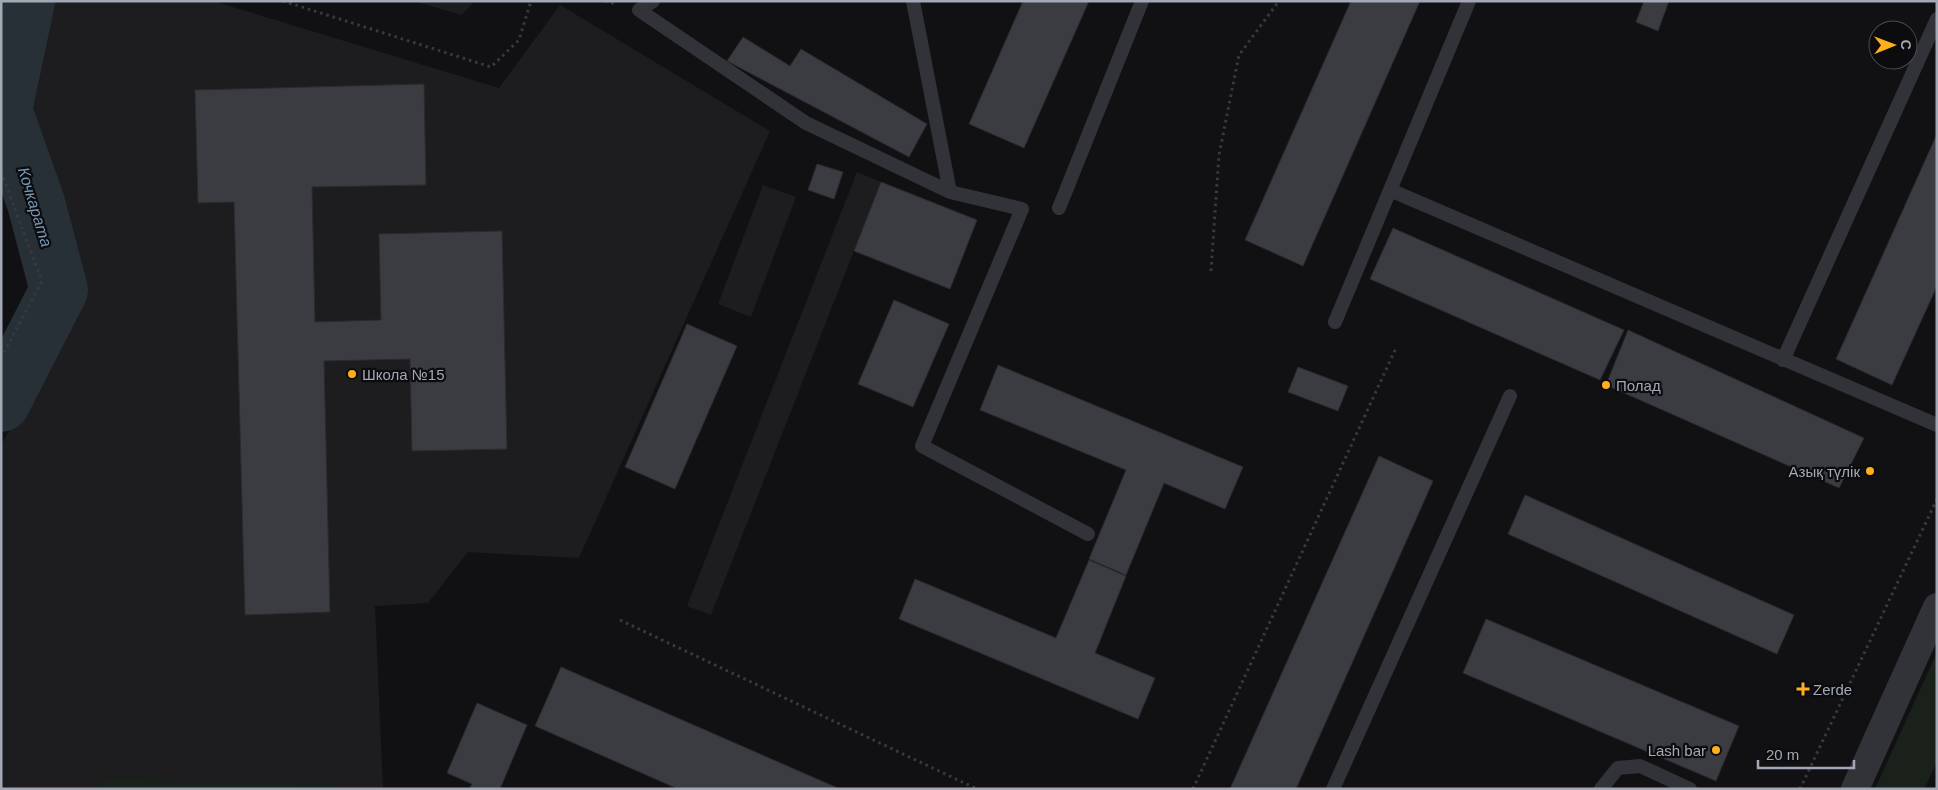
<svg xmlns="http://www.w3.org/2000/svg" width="1938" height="790" font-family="Helvetica,sans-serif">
  <rect width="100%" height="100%" fill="#111113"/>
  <!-- built -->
  <path fill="#1d1d20" d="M49,1H213L499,88L560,5L770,131L579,558L468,552L428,603L375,606L383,789H1V445L83,304L28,114Z
    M413,1H475L462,15Z
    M857,172L881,182L711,615L687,606Z
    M763,185L796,197L751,317L718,304Z"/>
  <!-- green -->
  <path fill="#19211a" d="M1937,652V762L1924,789H1875Z
    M105,779L335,785L339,789H95Z"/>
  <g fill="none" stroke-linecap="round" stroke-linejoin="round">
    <!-- river -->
    <path stroke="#273037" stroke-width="58" d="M1,403L59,290L36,203L3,110L26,1"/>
  </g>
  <!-- building -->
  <path fill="#3b3c41" stroke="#2b2b2f" d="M1023,1H1089L1024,148L969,124Z
    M1351,1H1420L1303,266L1245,240Z
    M1644,1H1669L1658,31L1636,22Z
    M743,37L790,66L801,49L927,124L909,157L727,61Z
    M424,84L426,185L312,187L315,322L381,320L379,234L502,231L507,449L412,451L410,359L324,361L330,612L245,615L234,202L198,203L195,90Z
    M1937,134V286L1892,385L1836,359Z
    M817,164L843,172L834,199L808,190Z
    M881,182L977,220L950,289L854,251Z
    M1393,228L1624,330L1600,380L1370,279Z
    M894,300L949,324L913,407L858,384Z
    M687,324L737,346L675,489L625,467Z
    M1628,330L1864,438L1839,488L1606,385Z
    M998,365L1243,467L1225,509L1164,483L1126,575L1089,559L1126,470L980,410Z
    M1298,367L1348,386L1338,411L1288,392Z
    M1379,456L1433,481L1296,789H1230Z
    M1525,495L1794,615L1777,654L1508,534Z
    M1089,560L1126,576L1095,653L1155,678L1138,719L899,619L915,579L1056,638Z
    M1486,619L1739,726L1716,781L1463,673Z
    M561,667L840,789H678L535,726Z
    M477,703L527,725L500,789H469L472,784L447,773Z"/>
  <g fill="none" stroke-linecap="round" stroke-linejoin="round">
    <!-- path -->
    <path stroke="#383a3f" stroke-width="3" stroke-dasharray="2.5 4" stroke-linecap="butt" d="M283,1L491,67L519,40L531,1
      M605,1L617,4
      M1,172L42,281L1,358
      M1211,271L1219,155L1239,55L1279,1
      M620,620L977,789
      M1193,789L1396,348
      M1800,789L1937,499"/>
    <!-- service -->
    <path stroke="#323338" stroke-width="14" d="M653,1L639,10L806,123L950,192
      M913,1L950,192L1022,209L922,446L1088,534
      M1390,190L1937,425
      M1059,208L1142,1
      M1335,322L1469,1
      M1783,360L1937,19
      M1333,789L1510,396
      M1601,789L1618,768L1640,766L1690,789"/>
    <!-- tertiary -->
    <path stroke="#323338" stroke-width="28" d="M1855,789L1937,607"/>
  </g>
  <!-- markers -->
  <g fill="#ffaf1d" stroke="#0c0c0e" stroke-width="2">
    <circle cx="352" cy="374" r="5"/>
    <circle cx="1606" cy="385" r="5"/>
    <circle cx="1870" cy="471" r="5"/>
    <path d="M1800.5 681.5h5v5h5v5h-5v5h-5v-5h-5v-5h5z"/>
    <circle cx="1716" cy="750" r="5"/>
  </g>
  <g text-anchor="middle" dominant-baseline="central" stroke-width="4.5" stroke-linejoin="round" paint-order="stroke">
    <!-- poi labels -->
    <g font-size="15" fill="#a2a8b5" stroke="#0c0c0e" text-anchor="start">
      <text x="362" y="374">Школа №15</text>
      <text x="1616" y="385">Полад</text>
      <text x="1860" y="471" text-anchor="end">Азық түлік</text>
      <text x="1813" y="689">Zerde</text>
      <text x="1706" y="750" text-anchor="end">Lash bar</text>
    </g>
    <!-- water labels -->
    <g font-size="16" font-style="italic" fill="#7597b3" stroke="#0c0c0e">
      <text transform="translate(35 207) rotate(73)">Кочкарата</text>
    </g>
  </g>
  <!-- border -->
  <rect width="1938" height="790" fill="none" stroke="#a2a8b5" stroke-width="5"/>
  <!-- north arrow -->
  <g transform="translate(1893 45) rotate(89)"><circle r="24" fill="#0c0c0e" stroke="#484a51"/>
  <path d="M0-4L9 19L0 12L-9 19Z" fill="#ffaf1d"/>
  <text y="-8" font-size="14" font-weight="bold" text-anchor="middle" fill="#a2a8b5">С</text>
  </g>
  <!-- scale -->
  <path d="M1758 760v8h96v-8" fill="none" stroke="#a2a8b5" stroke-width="2.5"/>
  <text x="1766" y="760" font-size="15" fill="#a2a8b5" stroke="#0c0c0e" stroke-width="4" paint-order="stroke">20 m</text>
</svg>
